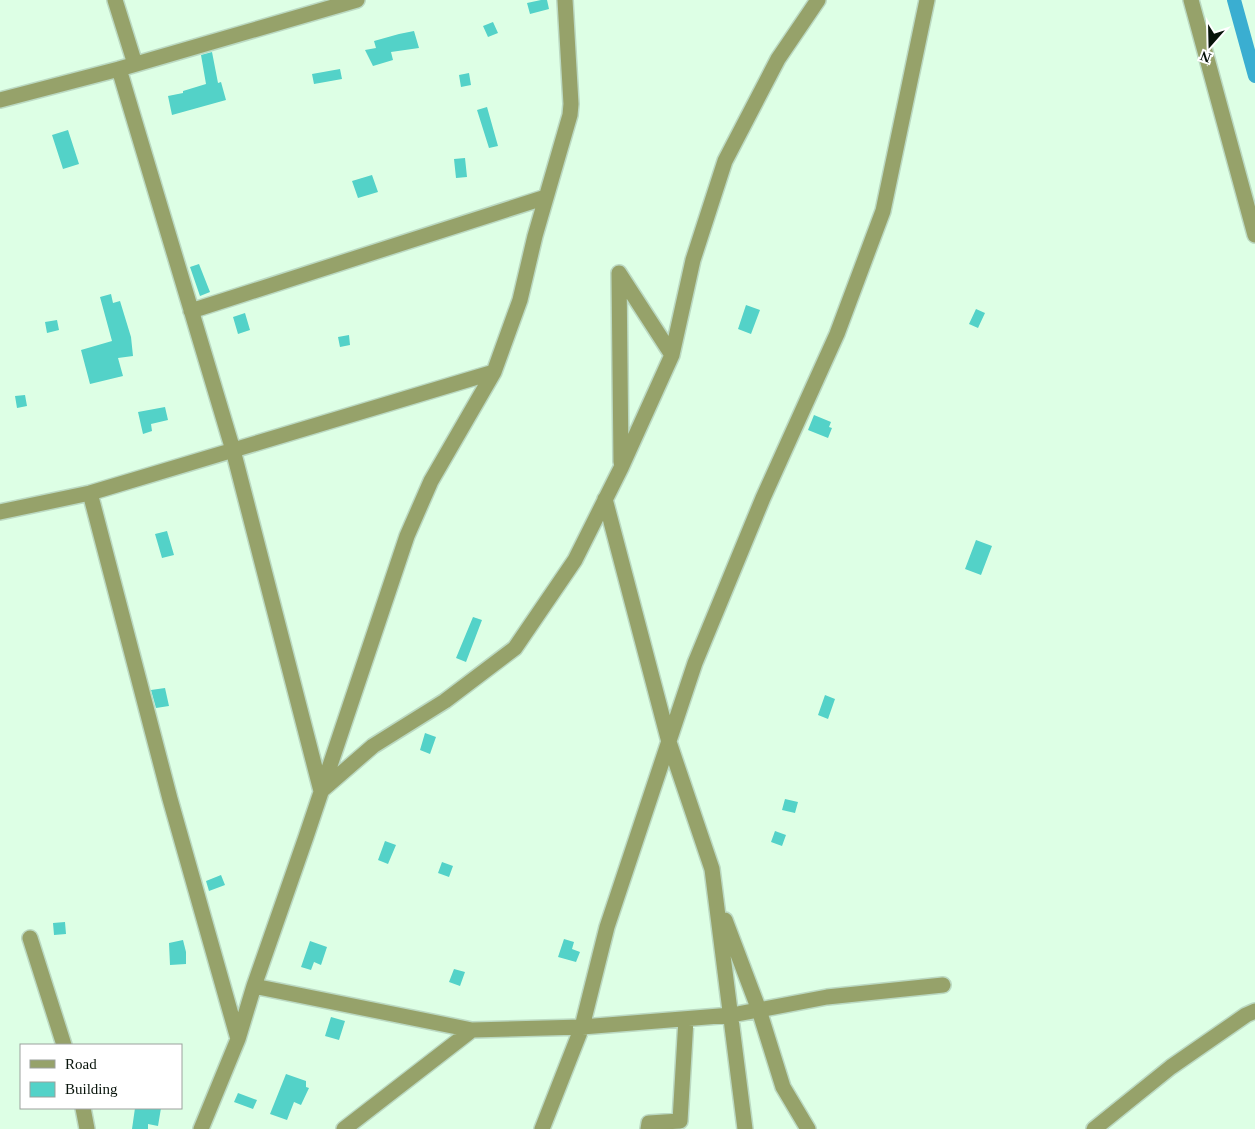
<svg xmlns="http://www.w3.org/2000/svg" width="1255" height="1129" font-family="'Times New Roman',serif">
  <rect width="100%" height="100%" fill="#ddffe5"/>
  <g fill="none" stroke-linecap="round" stroke-linejoin="round">
    <!-- canal -->
    <path stroke="#3aaed1" stroke-width="14" d="M1234,0L1255,76"/>
  </g>
  <!-- building -->
  <path fill="#53d2c8" d="M541,0H547L549,9L530,14L527,3Z
    M493,22L498,33L488,37L483,26Z
    M414,31L419,48L391,52L393,60L373,66L365,50L376,48L374,41L399,34Z
    M212,52L218,83L221,82L226,100L172,115L168,96L183,93V91L206,84L201,55Z
    M340,69L342,79L314,84L312,74Z
    M469,73L471,85L461,87L459,75Z
    M487,107L498,146L489,148L477,110Z
    M68,130L79,164L63,169L52,135Z
    M465,158L467,177L456,178L454,159Z
    M372,175L378,192L358,198L352,181Z
    M199,264L210,292L200,296L190,267Z
    M111,294L113,303L120,301L131,337L133,356L118,358L123,376L90,384L81,350L112,341L100,297Z
    M746,305L760,310L751,334L738,329Z
    M976,309L985,313L978,328L969,324Z
    M245,313L250,330L238,334L233,317Z
    M57,320L59,330L47,333L45,322Z
    M349,335L350,345L340,347L338,337Z
    M25,395L27,406L17,408L15,396Z
    M165,407L168,420L151,424L152,431L143,434L138,412Z
    M814,415L831,422L829,427L832,428L828,438L808,430Z
    M167,531L174,555L162,558L155,534Z
    M976,540L992,546L981,575L965,569Z
    M473,617L482,620L466,662L456,658Z
    M165,688L169,706L156,708L151,690Z
    M825,695L835,699L828,719L818,715Z
    M425,733L436,737L430,754L420,750Z
    M785,799L798,802L795,813L782,810Z
    M775,831L786,835L782,846L771,842Z
    M385,841L396,845L388,864L378,860Z
    M442,862L453,866L449,877L438,873Z
    M221,875L225,885L209,891L206,881Z
    M65,922L66,934L54,935L53,923Z
    M564,939L574,942L572,949L580,952L576,962L558,957Z
    M183,940L186,952V964L170,965L169,943Z
    M310,941L327,947L321,965L314,962L311,970L301,967Z
    M454,969L465,972L460,986L449,982Z
    M331,1017L345,1021L339,1040L325,1036Z
    M286,1074L306,1081V1087L309,1088L301,1105L294,1102L287,1120L270,1114Z
    M238,1093L257,1100L253,1109L234,1102Z
    M135,1108H161L158,1126L148,1124V1129H132Z"/>
  <g fill="none" stroke-linecap="round" stroke-linejoin="round">
    <!-- street casing -->
    <g stroke="#bbd9c2" stroke-width="18">
      <path id="street" d="M115,0L135,64
        M1191,0L1255,235
        M119,69L233,450L321,791L373,746L445,701L515,648L575,560L621,468L672,355L693,260L725,161L778,59L818,0
        M0,100L119,69L357,0
        M191,311L546,197
        M621,462L619,273L672,355
        M90,493L170,799L238,1039
        M605,499L669,742L712,869L745,1129
        M0,512L90,493L494,372
        M725,920L759,1010L783,1087L808,1129
        M30,938L64,1045
        M254,986L472,1030L582,1027L732,1015L827,997L943,985
        M83,1108L87,1129
        M201,1129L238,1039L254,986L306,837L407,536L431,481L494,372L520,300L535,236L570,115L571,104L565,0
        M344,1129L472,1030
        M542,1129L582,1027L607,927L695,663L763,498L837,334L883,211L927,0
        M648,1129L649,1123L680,1121L686,1019
        M1094,1129L1171,1067L1246,1015L1255,1011"/>
    </g>
    <!-- street -->
    <use href="#street" stroke="#96a26a" stroke-width="15"/>
  </g>
  <!-- legend -->
  <rect x="20" y="1044" width="162" height="65" fill="#ffffff" stroke="#9ca19d"/>
  <rect x="30" y="1060" width="25" height="8" fill="#96a26a" stroke="#9ca19d"/>
  <text x="65" y="1069" font-size="15" fill="#07130a">Road</text>
  <rect x="30" y="1082" width="25" height="15" fill="#53d2c8" stroke="#9ca19d"/>
  <text x="65" y="1094" font-size="15" fill="#07130a">Building</text>
  <!-- north arrow -->
  <g transform="translate(1210 45) rotate(200)" stroke="#ffffff" stroke-width="4" paint-order="stroke">
  <path d="M0-4L9 19L0 12L-9 19Z" fill="#07130a"/>
  <text y="-8" font-size="14" font-weight="bold" text-anchor="middle" fill="#07130a">N</text>
  </g>
</svg>
